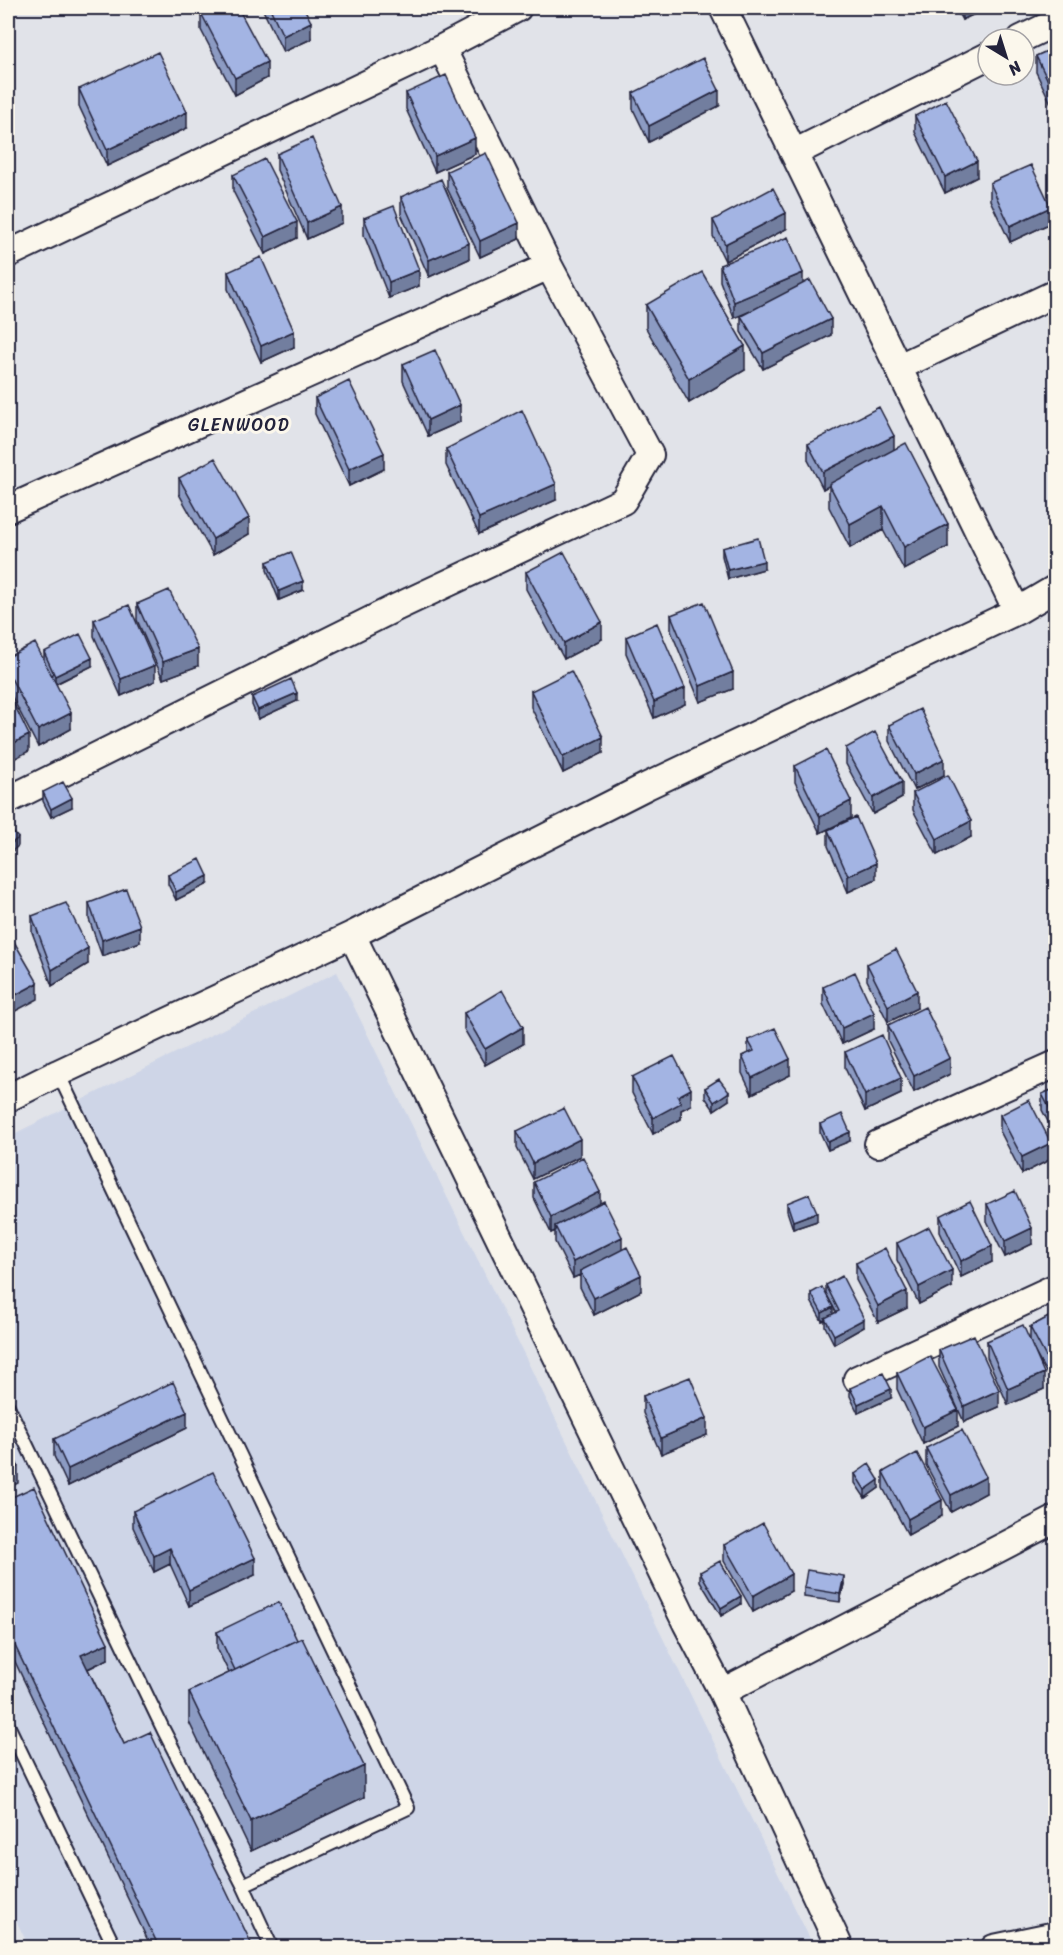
<svg xmlns="http://www.w3.org/2000/svg" width="1063" height="1955" font-family="Sriracha,sans-serif">
  <rect width="100%" height="100%" fill="#e1e3e9"/>
  <filter id="ink" filterUnits="userSpaceOnUse"><feTurbulence type="fractalNoise" baseFrequency=".0167" numOctaves="2"/><feDisplacementMap in="SourceGraphic" scale="12" xChannelSelector="R" yChannelSelector="G"/><feConvolveMatrix kernelMatrix="1 2 1 2 8 2 1 2 1" color-interpolation-filters="sRGB"/></filter>
  <g filter="url(#ink)">
    <!-- built -->
    <path fill="#ced5e7" d="M337,972L814,1947H29L8,1904V1137Z"/>
    <g fill="none" stroke-linecap="round" stroke-linejoin="round">
      <!-- lane casing -->
      <g stroke="#22223b" stroke-width="16">
        <path id="lane" d="M58,1073L408,1808L243,1885
          M8,1406L164,1731L243,1885L272,1948
          M8,1725L115,1948"/>
      </g>
      <!-- street casing -->
      <g stroke="#22223b" stroke-width="30">
        <path id="street" d="M723,8L1017,611
          M1021,39L1056,22
          M794,153L988,56
          M8,254L442,48L518,8
          M899,367L1056,293
          M8,509L549,266
          M8,800L395,608L623,501L650,455L549,266L442,48
          M352,935L686,1623L722,1692L840,1948
          M8,1098L58,1073L352,935L647,786L1017,611L1056,588
          M878,1144L1056,1064
          M857,1379L1056,1287
          M722,1692L1056,1519
          M994,1948L1056,1935"/>
      </g>
      <!-- lane -->
      <use href="#lane" stroke="#fbf7ec" stroke-width="12"/>
      <!-- street -->
      <use href="#street" stroke="#fbf7ec" stroke-width="26"/>
    </g>
    <!-- wall -->
    <path fill="#8c9bc3" stroke="#22223b" stroke-width="1.5" d="M262,8H304L311,39L283,52Z
      M955,8H987L962,20Z
      M201,13L267,78L235,95L201,30Z
      M1056,47V114L1036,72V56Z
      M79,89L187,128L107,166L79,106Z
      M406,93L475,154L435,172L406,109Z
      M633,93L719,106L649,142L633,109Z
      M915,116L977,177L945,193L915,132Z
      M277,154L342,223L307,239L277,170Z
      M447,171L519,239L480,257L447,188Z
      M233,175L297,238L265,254L233,191Z
      M990,183L1051,223L1010,242L990,200Z
      M401,197L469,259L429,277L401,214Z
      M364,218L419,286L389,298L364,235Z
      M713,220L786,229L725,261L713,236Z
      M720,265L803,284L831,335L763,369L741,332V316L746,313L734,318L720,281Z
      M228,272L294,347L261,362L228,289Z
      M646,305L745,370L689,403L646,328Z
      M403,364L460,422L428,436L403,381Z
      M315,398L384,469L349,486L315,414Z
      M808,444L894,450L948,547L904,570L883,530L850,548L829,507V485L823,489L808,460Z
      M446,449L556,500L479,534L446,465Z
      M179,478L249,534L213,555L179,494Z
      M722,548L764,569L728,579L722,556Z
      M267,562L303,590L279,600L267,570Z
      M526,572L602,639L564,659L526,589Z
      M137,604L198,666L163,679L137,620Z
      M671,615L733,689L700,702L671,631Z
      M94,620L155,681L121,696L94,636Z
      M626,637L685,704L654,718L626,653Z
      M44,652L92,666L56,684L71,729L38,747L8,689V657L44,660Z
      M531,691L603,753L563,773L531,707Z
      M252,697L297,701L258,719L252,705Z
      M889,725L944,775L914,790L889,741Z
      M846,748L902,798L873,814L846,764Z
      M795,766L851,818L820,833L795,782Z
      M43,792L72,807L51,817L43,801Z
      M913,793L971,837L937,855L913,810Z
      M828,830L876,879L848,892L828,846Z
      M168,875L208,884L176,900L168,884Z
      M89,903L140,942L102,956L89,919Z
      M32,916L88,964L52,986L32,932Z
      M867,964L917,1008L888,1022L867,980Z
      M823,987L874,1029L842,1044L823,1004Z
      M464,1013L523,1044L485,1065L464,1029Z
      M888,1025L950,1074L914,1092L888,1041Z
      M748,1040L790,1075L752,1094L742,1073V1056L748,1053Z
      M845,1052L901,1094L865,1111L845,1068Z
      M632,1077L691,1105L681,1110V1119L653,1134L632,1093Z
      M705,1088L729,1100L714,1110L705,1097Z
      M1056,1088V1137L1042,1110V1094Z
      M1000,1115L1051,1159L1022,1174L1000,1131Z
      M820,1124L850,1141L828,1150L820,1132Z
      M517,1131L580,1156L533,1179L517,1148Z
      M534,1182L600,1203L641,1291L594,1315L580,1287V1275L573,1278L555,1242V1231L551,1233L534,1198Z
      M787,1203L817,1221L793,1229L787,1211Z
      M987,1204L1032,1244L1005,1257L987,1221Z
      M940,1216L992,1262L961,1277L940,1232Z
      M897,1243L952,1287L919,1304L897,1260Z
      M856,1263L907,1308L878,1322L856,1280Z
      M826,1285L864,1327L834,1344L825,1326V1320L822,1321L811,1301V1293L833,1314L836,1312L826,1293Z
      M1056,1313V1390L1033,1349L1044,1389L1008,1405L987,1357V1341L1030,1342V1327Z
      M939,1350L999,1407L964,1422L939,1367Z
      M897,1373L958,1426L923,1444L897,1389Z
      M850,1388L891,1398L858,1413L850,1396Z
      M643,1396L707,1435L661,1454L643,1413Z
      M187,1428L68,1486L54,1456V1439Z
      M926,1448L986,1493L951,1512L926,1465Z
      M883,1472L942,1516L908,1535L883,1488Z
      M855,1474L879,1488L865,1498L855,1483Z
      M8,1494L108,1659L88,1669L124,1744L253,1947H151L8,1647Z
      M133,1511L255,1575L189,1606L170,1564L154,1572L133,1527Z
      M724,1545L791,1591L753,1612L724,1561Z
      M700,1572L741,1604L721,1616L700,1581Z
      M844,1584L840,1602L804,1597V1588Z
      M217,1632L297,1640L364,1797L251,1851L189,1722V1692L229,1673L217,1648Z"/>
    <!-- shaded-wall -->
    <path fill="#727e9f" stroke="#22223b" stroke-width="1.5" d="M962,8H987L962,20Z
      M311,22V39L283,52V36Z
      M267,62V78L235,95V78Z
      M719,90V106L649,142V126Z
      M187,112V128L107,166V150Z
      M475,138V154L435,172V156Z
      M977,161V177L945,193V177Z
      M342,207V223L307,239V223Z
      M1051,207V223L1010,242V226Z
      M786,213V229L725,261V244Z
      M297,222V238L265,254V237Z
      M519,223V239L480,257V241Z
      M469,243V259L429,277V260Z
      M419,270V286L389,298V282Z
      M803,273V289L734,318V302Z
      M831,319V335L763,369V353Z
      M294,331V347L261,362V346Z
      M745,346V370L689,403V379Z
      M460,405V422L428,436V420Z
      M894,436V452L823,489V472Z
      M384,453V469L349,486V469Z
      M556,484V500L479,534V518Z
      M883,506V530L850,548V524Z
      M249,518V534L213,555V539Z
      M948,524V547L904,570V547Z
      M764,561V569L728,579V570Z
      M303,581V590L279,600V591Z
      M602,622V639L564,659V643Z
      M198,649V666L163,679V662Z
      M92,658V666L55,684V676Z
      M155,665V681L121,696V679Z
      M733,672V689L700,702V686Z
      M685,688V704L654,718V702Z
      M297,693V701L258,719V710Z
      M71,713V729L38,747V730Z
      M29,735V751L8,762V746Z
      M603,737V753L563,773V757Z
      M944,759V775L914,790V774Z
      M902,782V798L873,814V798Z
      M72,798V807L51,817V809Z
      M851,801V818L820,833V817Z
      M971,821V837L937,855V839Z
      M18,838V846L8,855V846Z
      M876,863V879L848,892V876Z
      M208,876V884L176,900V892Z
      M140,926V942L102,956V940Z
      M88,948V964L52,986V970Z
      M38,983V999L8,1015V999Z
      M917,991V1008L888,1022V1006Z
      M874,1013V1029L842,1044V1028Z
      M523,1027V1044L485,1065V1049Z
      M950,1058V1074L914,1092V1076Z
      M790,1059V1075L752,1094V1078Z
      M901,1078V1094L865,1111V1095Z
      M691,1089V1105L681,1110V1119L653,1134V1118L678,1096Z
      M729,1092V1100L714,1110V1102Z
      M850,1132V1141L828,1150V1142Z
      M580,1139V1156L533,1179V1163Z
      M1051,1143V1159L1022,1174V1157Z
      M600,1192V1208L555,1226V1231L551,1233V1217Z
      M817,1212V1221L793,1229V1221Z
      M1032,1228V1244L1005,1257V1241Z
      M622,1237V1253L580,1271V1275L573,1278V1262Z
      M992,1246V1262L961,1277V1261Z
      M952,1270V1287L919,1304V1287Z
      M641,1275V1291L594,1315V1298Z
      M907,1291V1308L878,1322V1306Z
      M833,1307V1316L825,1318V1320L822,1321V1313Z
      M864,1319V1327L834,1344V1335Z
      M1044,1373V1389L1008,1405V1389Z
      M891,1389V1398L858,1413V1404Z
      M999,1390V1407L964,1422V1406Z
      M958,1410V1426L923,1444V1427Z
      M187,1412V1428L68,1486V1469Z
      M707,1418V1435L661,1454V1438Z
      M18,1466V1483L8,1488V1472Z
      M986,1477V1493L951,1512V1495Z
      M879,1480V1488L865,1498V1490Z
      M942,1500V1516L908,1535V1519Z
      M170,1548V1564L154,1572V1556Z
      M255,1558V1575L189,1606V1590Z
      M791,1574V1591L753,1612V1596Z
      M844,1576V1584L840,1602V1594Z
      M741,1596V1604L721,1616V1608Z
      M108,1643V1659L81,1672V1655Z
      M364,1766V1797L251,1851V1821Z"/>
    <!-- building -->
    <path fill="#a3b4e3" stroke="#22223b" stroke-width="1.5" d="M213,8H238L267,62L235,78L201,13Z
      M270,8H304L311,22L283,36Z
      M1056,47V97L1036,56Z
      M158,52L187,112L107,150L79,89Z
      M703,58L719,90L649,126L633,93Z
      M446,75L475,138L435,156L406,93Z
      M946,100L977,161L945,177L915,116Z
      M312,138L342,207L307,223L277,154Z
      M486,153L519,223L480,241L447,171Z
      M265,159L297,222L265,237L233,175Z
      M1031,165L1051,207L1010,226L990,183Z
      M441,179L469,243L429,260L401,197Z
      M773,188L786,213L725,244L713,220Z
      M394,206L419,270L389,282L364,218Z
      M788,237L803,273L734,302L720,265Z
      M261,257L294,331L261,346L228,272Z
      M702,272L745,346L689,379L646,305Z
      M810,280L831,319L763,353L741,316Z
      M435,350L460,405L428,420L403,364Z
      M349,381L384,453L349,469L315,398Z
      M879,407L894,436L823,472L808,444Z
      M522,410L556,484L479,518L446,449Z
      M906,443L948,524L904,547L883,506L850,524L829,484Z
      M215,458L249,518L213,539L179,478Z
      M758,538L764,561L728,570L722,548Z
      M291,552L303,581L279,591L267,562Z
      M564,552L602,622L564,643L526,572Z
      M169,590L198,649L163,662L137,604Z
      M704,602L733,672L700,686L671,615Z
      M129,605L155,665L121,679L94,620Z
      M657,623L685,688L654,702L626,637Z
      M80,634L92,658L55,676L44,652Z
      M35,643L71,713L38,730L8,672V657Z
      M571,671L603,737L563,757L531,691Z
      M291,679L297,693L258,710L252,697Z
      M8,692L29,735L8,746Z
      M920,709L944,759L914,774L889,725Z
      M875,732L902,782L873,798L846,748Z
      M826,750L851,801L820,817L795,766Z
      M948,775L971,821L937,839L913,793Z
      M63,782L72,798L51,809L43,792Z
      M856,817L876,863L848,876L828,830Z
      M8,826L18,838L8,846Z
      M200,859L208,876L176,892L168,875Z
      M126,889L140,926L102,940L89,903Z
      M66,903L88,948L52,970L32,916Z
      M9,933L38,983L8,999V934Z
      M896,949L917,991L888,1006L867,964Z
      M855,972L874,1013L842,1028L823,987Z
      M502,990L523,1027L485,1049L464,1013Z
      M925,1007L950,1058L914,1076L888,1025Z
      M775,1028L790,1059L752,1078L742,1056L754,1051L748,1040Z
      M882,1035L901,1078L865,1095L845,1052Z
      M674,1056L691,1089L678,1096L681,1103L653,1118L632,1077Z
      M719,1079L729,1092L714,1102L705,1088Z
      M1056,1088V1120L1042,1094Z
      M1029,1100L1051,1143L1022,1157L1000,1115Z
      M564,1108L580,1139L533,1163L517,1131Z
      M842,1114L850,1132L828,1142L820,1124Z
      M583,1157L600,1192L551,1217L534,1182Z
      M1015,1191L1032,1228L1005,1241L987,1204Z
      M809,1194L817,1212L793,1221L787,1203Z
      M604,1201L622,1237L573,1262L555,1226Z
      M970,1201L992,1246L961,1261L940,1216Z
      M929,1227L952,1270L919,1287L897,1243Z
      M627,1247L641,1275L594,1298L580,1271Z
      M885,1248L907,1291L878,1306L856,1263Z
      M842,1276L864,1319L834,1335L825,1318L839,1311L826,1285Z
      M822,1287L833,1307L822,1313L811,1293Z
      M1056,1313V1374H1055L1030,1327Z
      M1023,1325L1044,1373L1008,1389L987,1341Z
      M974,1335L999,1390L964,1406L939,1350Z
      M930,1356L958,1410L923,1427L897,1373Z
      M883,1373L891,1389L858,1404L850,1388Z
      M690,1377L707,1418L661,1438L643,1396Z
      M173,1382L187,1412L68,1469L54,1439Z
      M962,1430L986,1477L951,1495L926,1448Z
      M8,1444L18,1466L8,1472Z
      M917,1453L942,1500L908,1519L883,1472Z
      M869,1464L879,1480L865,1490L855,1474Z
      M213,1472L255,1558L189,1590L170,1548L154,1556L133,1511Z
      M34,1487L108,1643L81,1655L124,1744L150,1732L253,1947H159L8,1631V1494L10,1498Z
      M763,1523L791,1574L753,1596L724,1545Z
      M720,1561L741,1596L721,1608L700,1572Z
      M807,1570L844,1576L840,1594L804,1588Z
      M279,1602L297,1640L235,1670L217,1632Z
      M302,1638L364,1766L251,1821L189,1692Z"/>
  </g>
  <g text-anchor="middle" dominant-baseline="central" stroke-width="6" stroke-linejoin="round" paint-order="stroke">
    <!-- neighbourhood labels -->
    <g font-size="18" letter-spacing="1.5" fill="#22223b" stroke="#fbf7ec">
      <text x="239" y="425">GLENWOOD</text>
    </g>
  </g>
  <!-- margin -->
  <rect width="1063" height="1955" fill="none" stroke="#fbf7ec" stroke-width="30"/>
  <rect x="15" y="15" width="1033" height="1925" fill="none" stroke="#22223b" stroke-width="2" filter="url(#ink)"/>
  <!-- north arrow -->
  <g transform="translate(1006 57) rotate(142)"><circle r="28" fill="#fbf7ec" stroke="#a4a2a5" stroke-width="1.5"/>
  <path d="M0-4.5L10 22L0 15L-10 22Z" fill="#22223b"/>
  <text y="-9" font-size="16" font-weight="bold" text-anchor="middle" fill="#22223b">N</text>
  </g>
</svg>
